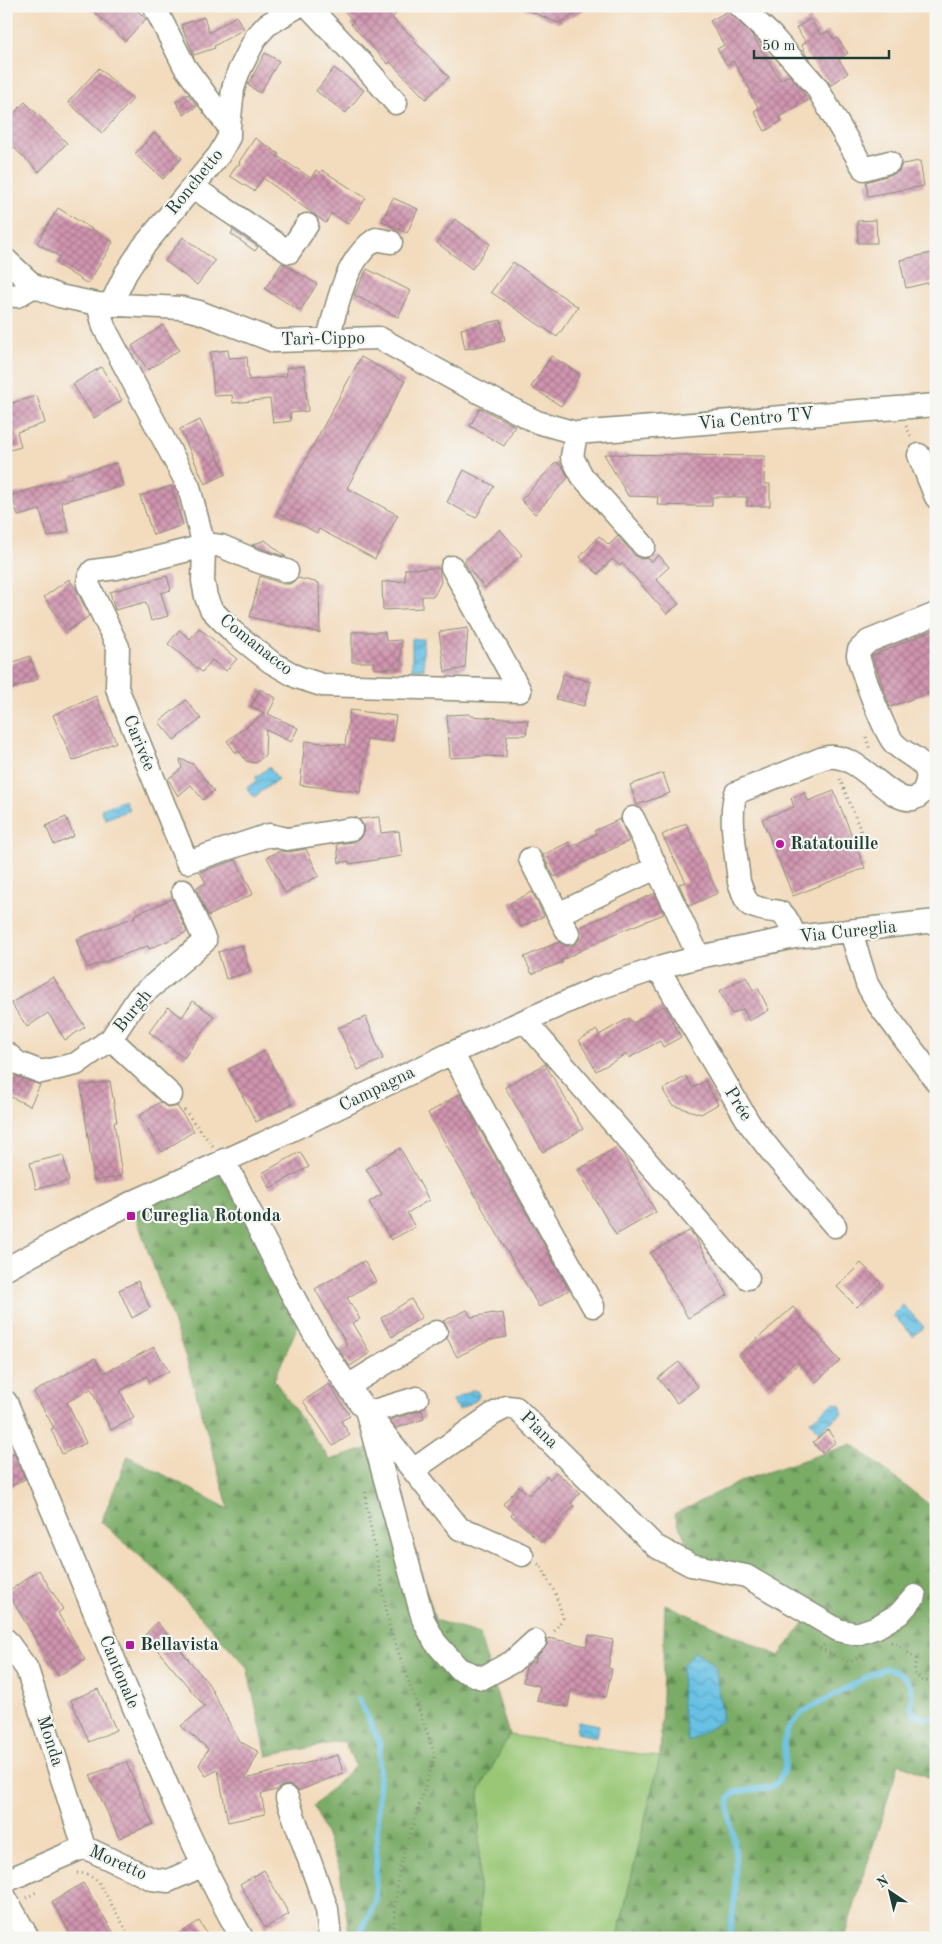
<svg xmlns="http://www.w3.org/2000/svg" width="942" height="1944" font-family="'Old Standard TT',serif">
  <defs>
    <pattern id="forest-firs" width="22" height="20" patternUnits="userSpaceOnUse" patternTransform="scale(1.25)"><rect width="22" height="20" fill="#7aac66"/><path d="M5 1l3.5 6h-7zM16 11l3.5 6h-7z" fill="#638d55"/></pattern>
    <pattern id="water-waves" width="16" height="10" patternUnits="userSpaceOnUse" patternTransform="scale(1.25)"><rect width="16" height="10" fill="#67c1e4"/><path d="M0 5q4-4 8 0t8 0" fill="none" stroke="#549eba"/></pattern>
    <pattern id="building-cross-hatch" width="8" height="8" patternUnits="userSpaceOnUse" patternTransform="scale(1.25)"><rect width="8" height="8" fill="#d094af"/><path d="M0 0l8 8M0 8l8-8" fill="none" stroke="#a87a8f"/></pattern>
  </defs>
  <rect width="100%" height="100%" fill="#f6f6f2"/>
  <filter id="ink" filterUnits="userSpaceOnUse"><feTurbulence type="fractalNoise" baseFrequency=".02" numOctaves="2"/><feDisplacementMap in="SourceGraphic" scale="10" xChannelSelector="R" yChannelSelector="G"/><feConvolveMatrix kernelMatrix="1 2 1 2 8 2 1 2 1" color-interpolation-filters="sRGB"/></filter>
  <filter id="wash" filterUnits="userSpaceOnUse"><feTurbulence type="fractalNoise" baseFrequency=".0096" numOctaves="4" result="noise"/><feDisplacementMap in="SourceGraphic" scale="20" xChannelSelector="R" yChannelSelector="G"/><feGaussianBlur stdDeviation="1.12" result="paint"/><feColorMatrix in="noise" values="0 0 0 0 0 0 0 0 0 0 0 0 0 0 0 0 0 1.4 0 .05"/><feComposite in="paint" operator="in"/></filter>
  <g filter="url(#wash)">
    <rect width="100%" height="100%" fill="#f3dbbd"/>
    <!-- grass -->
    <path fill="#99c775" stroke="#5c8254" d="M509,1735L660,1757L617,1938H479V1792Z"/>
    <!-- forest -->
    <path fill="url(#forest-firs)" stroke="#4c744d" d="M224,1160L303,1314L274,1380L330,1460L383,1444L435,1620L479,1634L509,1735L479,1792V1938H350L340,1871L314,1806L355,1765L344,1741L267,1756L247,1667L165,1578L101,1522L128,1456L229,1509L186,1358L131,1203Z
      M852,1444L936,1510V1781L899,1763L844,1938H617L660,1757L665,1604L779,1656L811,1614L695,1560L674,1514L746,1479Z"/>
    <!-- water -->
    <path fill="url(#water-waves)" stroke="#437f8c" d="M412,639H423L424,669H412Z
      M269,767L278,779L254,797L247,788L257,780L255,778Z
      M125,800L129,810L105,819L101,809Z
      M903,1305L924,1327L913,1336L893,1315Z
      M472,1390L477,1391L479,1395L477,1400L458,1410L453,1400Z
      M834,1403L841,1405L842,1413L819,1432L810,1421Z
      M695,1651L715,1666L723,1720L688,1742L681,1702L682,1666Z
      M578,1721L599,1725L597,1737L576,1733Z"/>
    <g fill="none" stroke-linecap="round" stroke-linejoin="round">
      <!-- stream -->
      <path stroke="#67c1e4" stroke-width="5.5" d="M358,1938L375,1902L380,1744L359,1699
        M729,1938C734,1913 737,1874 735,1849C734,1831 727,1818 729,1799L735,1792L771,1787L778,1781L785,1769L784,1740L790,1726L803,1712L882,1669C897,1668 910,1677 912,1694C912,1700 909,1708 914,1713C917,1716 922,1717 925,1719L936,1716"/>
    </g>
    <g id="blocks">
      <!-- building -->
      <path fill="url(#building-cross-hatch)" d="M88,6H133L146,19L125,41Z
        M340,6H404L392,18L414,38L413,40L449,77L426,99L390,62L388,64L351,24L354,22Z
        M518,6H593L558,23Z
        M728,11L753,36L780,80L789,75L809,100L779,117L782,121L765,131L754,111L759,108L749,92L751,91L733,61L727,65L717,49L724,45L710,21Z
        M236,16L244,29L214,46L215,48L194,55L181,25L204,17L209,33Z
        M810,19L821,35L828,31L834,39L837,38L848,53L839,60L848,73L831,85L806,55L802,45L806,42L796,28Z
        M265,53L279,61L260,93L248,85Z
        M99,68L133,99L102,133L68,102Z
        M334,68L364,90L346,113L316,91Z
        M188,94L197,106L184,115L176,102Z
        M25,102L67,143L39,172L6,140V121Z
        M154,133L182,158L163,179L135,154Z
        M255,138L279,154L277,156L311,178L316,170L320,173L322,170L366,198L348,224L331,213L326,223L263,178L254,191L230,176L236,166L240,164L239,162Z
        M920,161L924,186L868,196L866,182L893,174L899,171L902,164Z
        M393,198L418,209L407,233L382,221Z
        M58,208L113,242L88,284L56,264L60,257L37,243Z
        M455,219L490,244L472,269L437,243Z
        M876,220L877,243H858L857,221Z
        M233,230L258,247L255,251L231,234Z
        M183,237L215,261L197,285L165,261Z
        M936,252V281L906,288L900,260Z
        M513,262L578,307L557,337L491,292Z
        M282,263L317,284L300,311L265,289Z
        M367,269L411,291L398,317L354,295Z
        M501,320L505,341L465,349L461,329Z
        M163,325L179,350L148,370L132,346Z
        M228,350L229,358L247,357L249,380L287,376L286,368L304,366L308,411L290,413L291,421L273,423L270,399L233,403L232,395L214,396L210,352Z
        M551,356L580,374L561,406L531,387Z
        M361,357L405,381L347,488L398,515L375,559L319,529L317,533L277,512Z
        M101,367L122,400L94,418L73,384Z
        M37,396L45,423L17,432L21,447L6,451V409L10,408L8,404Z
        M480,408L515,426L504,446L470,426Z
        M200,420L226,474L205,484L180,429Z
        M604,454L765,456L764,484H770V506H747V497H712V506H693L657,505L658,497L628,496Z
        M556,462L563,467L568,478L535,514L521,500Z
        M117,463L123,486L61,502L69,531L48,537L40,510L18,516L12,495L72,477V475Z
        M464,470L494,486L476,518L447,502Z
        M171,486L183,525L153,535L140,496Z
        M500,529L522,555L485,588L468,568L464,561Z
        M599,536L609,545L618,536L634,555L640,559L648,558L651,562L659,555L669,567L656,579L679,604L667,614L622,563L620,566L612,559L598,574L580,557Z
        M265,540L274,547L286,557L252,545Z
        M439,568L441,582L434,596H422V608L383,610L382,582L405,581V569Z
        M167,576L171,590L161,593L168,616L151,621L146,602L115,610L110,592Z
        M260,576L283,584H290L298,578L319,583L320,633L250,617Z
        M69,579L76,589L89,616L68,631L44,597Z
        M199,628L237,659L226,671L212,660L202,672L168,644L179,630L190,639Z
        M468,628L465,668L445,672L439,632Z
        M936,629V690L890,707L872,656Z
        M352,632H385L386,641L401,640V668L374,669V662H352Z
        M30,656L38,679L6,691V665Z
        M563,674L591,682L584,706L556,699Z
        M260,689L276,698L268,714L298,728L291,742L266,730L265,755L256,763L246,761L239,751L236,753L227,741L264,713L251,706Z
        M96,696L116,742L73,761L53,715Z
        M186,700L201,719L174,740L159,722Z
        M350,710L396,716L392,742L367,739L361,792L300,785L305,741L345,745Z
        M470,714V716L528,720L526,735H507L506,757L486,756L450,758L447,715Z
        M180,759L193,764L214,791L203,800L191,785L178,796L168,779L182,768Z
        M663,773L670,793L637,805L630,785Z
        M834,791L865,868L793,896L762,819L794,807L791,798L805,793L808,801Z
        M66,817L74,836L54,845L46,826Z
        M379,817L381,833L399,831L402,856L349,864V861L339,863L337,844L354,842L359,839L363,834L364,826L359,819Z
        M620,819L629,841L554,877L543,855L569,842L571,847L596,834L594,831Z
        M686,823L718,893L689,906L679,884L686,882L662,835Z
        M306,849L319,876L285,893L267,857L280,851L289,852Z
        M236,860L253,894L208,916L196,888L206,883L200,872Z
        M532,892L544,916L521,927L510,903Z
        M653,894H655L664,914L616,933L562,960L563,962L532,974L524,957L559,942L567,946L574,945L579,940L581,934L580,927Z
        M172,899L187,932L149,949L148,946L87,968L76,939L135,917L134,915Z
        M242,945L250,972L226,979L218,952Z
        M53,977L85,1027L65,1040L48,1013L27,1027L11,1003Z
        M746,977L753,990L758,988L769,1010L749,1021L743,1009L732,1014L719,991Z
        M193,1001L214,1016L184,1058L149,1032L168,1007L182,1017Z
        M664,1006L681,1037L663,1047L660,1041L629,1058L627,1054L596,1071L579,1040L597,1030L599,1035L629,1018L633,1023Z
        M366,1017L383,1059L358,1070L338,1028Z
        M265,1051L292,1104L256,1122L229,1069Z
        M545,1064L583,1129L543,1152L505,1087Z
        M16,1076L40,1085L30,1106L7,1095Z
        M686,1076L693,1088L705,1081L718,1104L701,1114L672,1105L663,1090Z
        M110,1081L117,1122H114L122,1176L94,1181L81,1086Z
        M460,1094L569,1290L539,1307L428,1113Z
        M160,1102L169,1108L177,1106L194,1131L162,1152L139,1116Z
        M617,1147L623,1154L656,1212L616,1235L578,1170Z
        M400,1148L429,1200L407,1213L415,1227L391,1240L369,1202L382,1194L366,1169Z
        M300,1152L309,1167L270,1188L262,1173Z
        M63,1155L69,1181L36,1189L30,1163Z
        M689,1231L695,1237L728,1295L688,1318L650,1253Z
        M364,1261L376,1281L347,1298L360,1319L352,1323L370,1353L350,1366L339,1350L347,1345L315,1289Z
        M861,1263L881,1283L857,1307L837,1287Z
        M138,1281L150,1308L132,1318L119,1290Z
        M411,1299L422,1317L392,1337L381,1318Z
        M793,1307L840,1361L816,1382L799,1363L769,1389L739,1355Z
        M467,1310L471,1317L494,1313L495,1314L503,1313L507,1337L490,1340L457,1357L447,1338L449,1331L447,1326L443,1321Z
        M154,1347L169,1371L150,1381L147,1376L120,1391L134,1418L111,1430L91,1389L67,1402L86,1443L62,1454L51,1429L54,1428L34,1392L95,1358L104,1373Z
        M679,1362L698,1387L677,1403L658,1378Z
        M329,1384L350,1416L341,1421L350,1435L333,1446L303,1401Z
        M422,1410L424,1419L396,1428L390,1420Z
        M828,1430L836,1442L822,1453L813,1442Z
        M14,1453L25,1479L6,1489V1457Z
        M556,1472L580,1493L571,1503L574,1506L541,1542L511,1515L513,1513L503,1504L519,1486L529,1495L547,1476L550,1479Z
        M39,1570L63,1609L58,1613L85,1660L58,1676L7,1592Z
        M157,1622L208,1683L239,1741L259,1752L245,1779L338,1755L343,1773L298,1791L289,1785L282,1786L276,1790L261,1794L265,1814L228,1822L218,1770L206,1776L199,1765L208,1749L181,1726L205,1707L145,1635Z
        M589,1635L613,1640L608,1668L612,1669L606,1697L571,1690L568,1707L537,1701L540,1686L523,1682L526,1667L532,1662L535,1663L536,1658L547,1645L548,1638L587,1646Z
        M98,1689L116,1730L89,1742L71,1700Z
        M126,1762L153,1824L119,1838L90,1775Z
        M264,1870L289,1914L265,1928L240,1884Z
        M83,1883L117,1938H73L52,1902Z
        M199,1921L210,1938H173Z"/>
    </g>
  </g>
  <g filter="url(#ink)">
    <use href="#blocks" fill-opacity="0" stroke="#898c78" stroke-width="1"/>
    <g fill="none" stroke-linecap="round" stroke-linejoin="round">
      <!-- minor casing -->
      <g stroke="#898c78" stroke-width="25">
        <path id="minor" d="M308,6L360,61L396,103
          M740,6L771,35L816,86L864,169L889,162
          M229,127L233,89L238,73L256,37L267,25L298,6
          M193,187L289,252L307,225
          M6,260L34,286L59,296L98,304L182,308L199,312L274,341L379,338L461,383L537,422L576,433L936,405
          M6,295L17,296L34,286
          M98,304L104,327L189,487L204,546L203,581L206,597L211,609L233,632L271,662L297,677L322,685L520,691L452,567
          M111,304L126,273L143,247L219,155L229,137V127L185,67L154,6
          M328,339C337,306 345,259 376,239L391,242
          M576,433L572,457L582,476L644,546
          M919,455L936,497
          M287,571L254,560L221,546L215,545L204,546L116,568L93,571L89,577L88,584L118,647L117,688L187,862L269,835L287,839L351,829
          M633,818L699,957
          M530,859L558,914
          M851,932L867,984L879,1005L936,1081
          M568,933L558,914L656,868
          M795,937C781,899 778,918 750,905L745,898L739,882C737,859 728,815 736,793L823,758C858,748 888,804 913,799C924,796 930,780 926,770C920,758 903,753 894,743C885,734 861,670 858,655L859,650L869,641L936,614
          M658,968L749,1123L774,1155L835,1226
          M525,1021L748,1278
          M111,1039L171,1095
          M6,1053L18,1063L41,1072L76,1064L111,1039L138,998L205,941L183,891
          M452,1053L593,1306
          M224,1160C258,1226 289,1295 329,1358C354,1397 384,1434 413,1470L493,1414L507,1407L516,1408L655,1546L691,1565L746,1576L838,1630L857,1634L877,1627L899,1614L915,1596
          M6,1269L74,1232L131,1203L264,1143L452,1053L596,989L658,968L699,957L795,937L936,921
          M348,1386L436,1332
          M417,1398L367,1413L423,1619L435,1642L459,1669L482,1678L512,1662L535,1641
          M6,1402C45,1492 83,1583 120,1674C157,1763 194,1854 242,1938
          M413,1470L460,1529L476,1534L522,1555
          M6,1640L27,1669L84,1847
          M287,1798L327,1909L330,1938
          M6,1881L84,1847L152,1879L168,1881L204,1865
          M6,1899L28,1938"/>
      </g>
      <!-- path -->
      <path stroke="#898c78" stroke-width="3" stroke-dasharray="1 4" stroke-linecap="butt" d="M906,426L912,438
        M866,737L870,750
        M840,779L862,834
        M184,1110L213,1146
        M366,1492V1502L390,1629L435,1755L399,1869L392,1938
        M538,1564L541,1566L556,1595L563,1618L553,1633
        M891,1642L897,1644L916,1659L914,1673L923,1681L936,1682
        M824,1645L820,1648L850,1662L863,1654
        M77,1873L87,1874L98,1881L131,1938
        M26,1898L38,1891"/>
      <!-- minor -->
      <use href="#minor" stroke="#fff" stroke-width="22"/>
    </g>
  </g>
  <!-- markers -->
  <g fill="#b5179e" stroke="#f6f6f2" stroke-width="2">
    <circle cx="780" cy="844" r="5"/>
    <rect x="126" y="1211" width="10" height="10" rx="2.5"/>
    <rect x="125" y="1640" width="10" height="10" rx="2.5"/>
  </g>
  <g text-anchor="middle" dominant-baseline="central" stroke-width="4.5" stroke-linejoin="round" paint-order="stroke">
    <!-- street labels -->
    <g font-size="18" fill="#1f3d34" stroke="#f6f6f2">
      <text transform="translate(195 182) rotate(-51)">Ronchetto</text>
      <text transform="translate(323 339) rotate(-1)">Tarì-Cippo</text>
      <text transform="translate(756 419) rotate(-5)">Via Centro TV</text>
      <text transform="translate(256 645) rotate(38)">Comanacco</text>
      <text transform="translate(139 743) rotate(68)">Carivée</text>
      <text transform="translate(848 932) rotate(-6)">Via Cureglia</text>
      <text transform="translate(133 1011) rotate(-51)">Burgh</text>
      <text transform="translate(377 1089) rotate(-26)">Campagna</text>
      <text transform="translate(738 1104) rotate(58)">Prée</text>
      <text transform="translate(539 1430) rotate(44)">Piana</text>
      <text transform="translate(119 1672) rotate(67)">Cantonale</text>
      <text transform="translate(50 1741) rotate(72)">Monda</text>
      <text transform="translate(118 1863) rotate(24)">Moretto</text>
    </g>
    <!-- poi labels -->
    <g font-size="18" font-weight="bold" fill="#1f3d34" stroke="#f6f6f2" text-anchor="start">
      <text x="790" y="844">Ratatouille</text>
      <text x="141" y="1216">Cureglia Rotonda</text>
      <text x="140" y="1645">Bellavista</text>
    </g>
  </g>
  <!-- margin -->
  <rect width="942" height="1944" fill="none" stroke="#f6f6f2" stroke-width="25"/>
  <!-- north arrow -->
  <g transform="translate(890 1892) rotate(325)" stroke="#f6f6f2" stroke-width="4" paint-order="stroke">
  <path d="M0-4L9 19L0 12L-9 19Z" fill="#1f3d34"/>
  <text y="-8" font-size="14" font-weight="bold" text-anchor="middle" fill="#1f3d34">N</text>
  </g>
  <!-- scale -->
  <path d="M754 50v8h135v-8" fill="none" stroke="#1f3d34" stroke-width="2.5"/>
  <text x="762" y="50" font-size="15" fill="#1f3d34" stroke="#f6f6f2" stroke-width="4" paint-order="stroke">50 m</text>
</svg>
